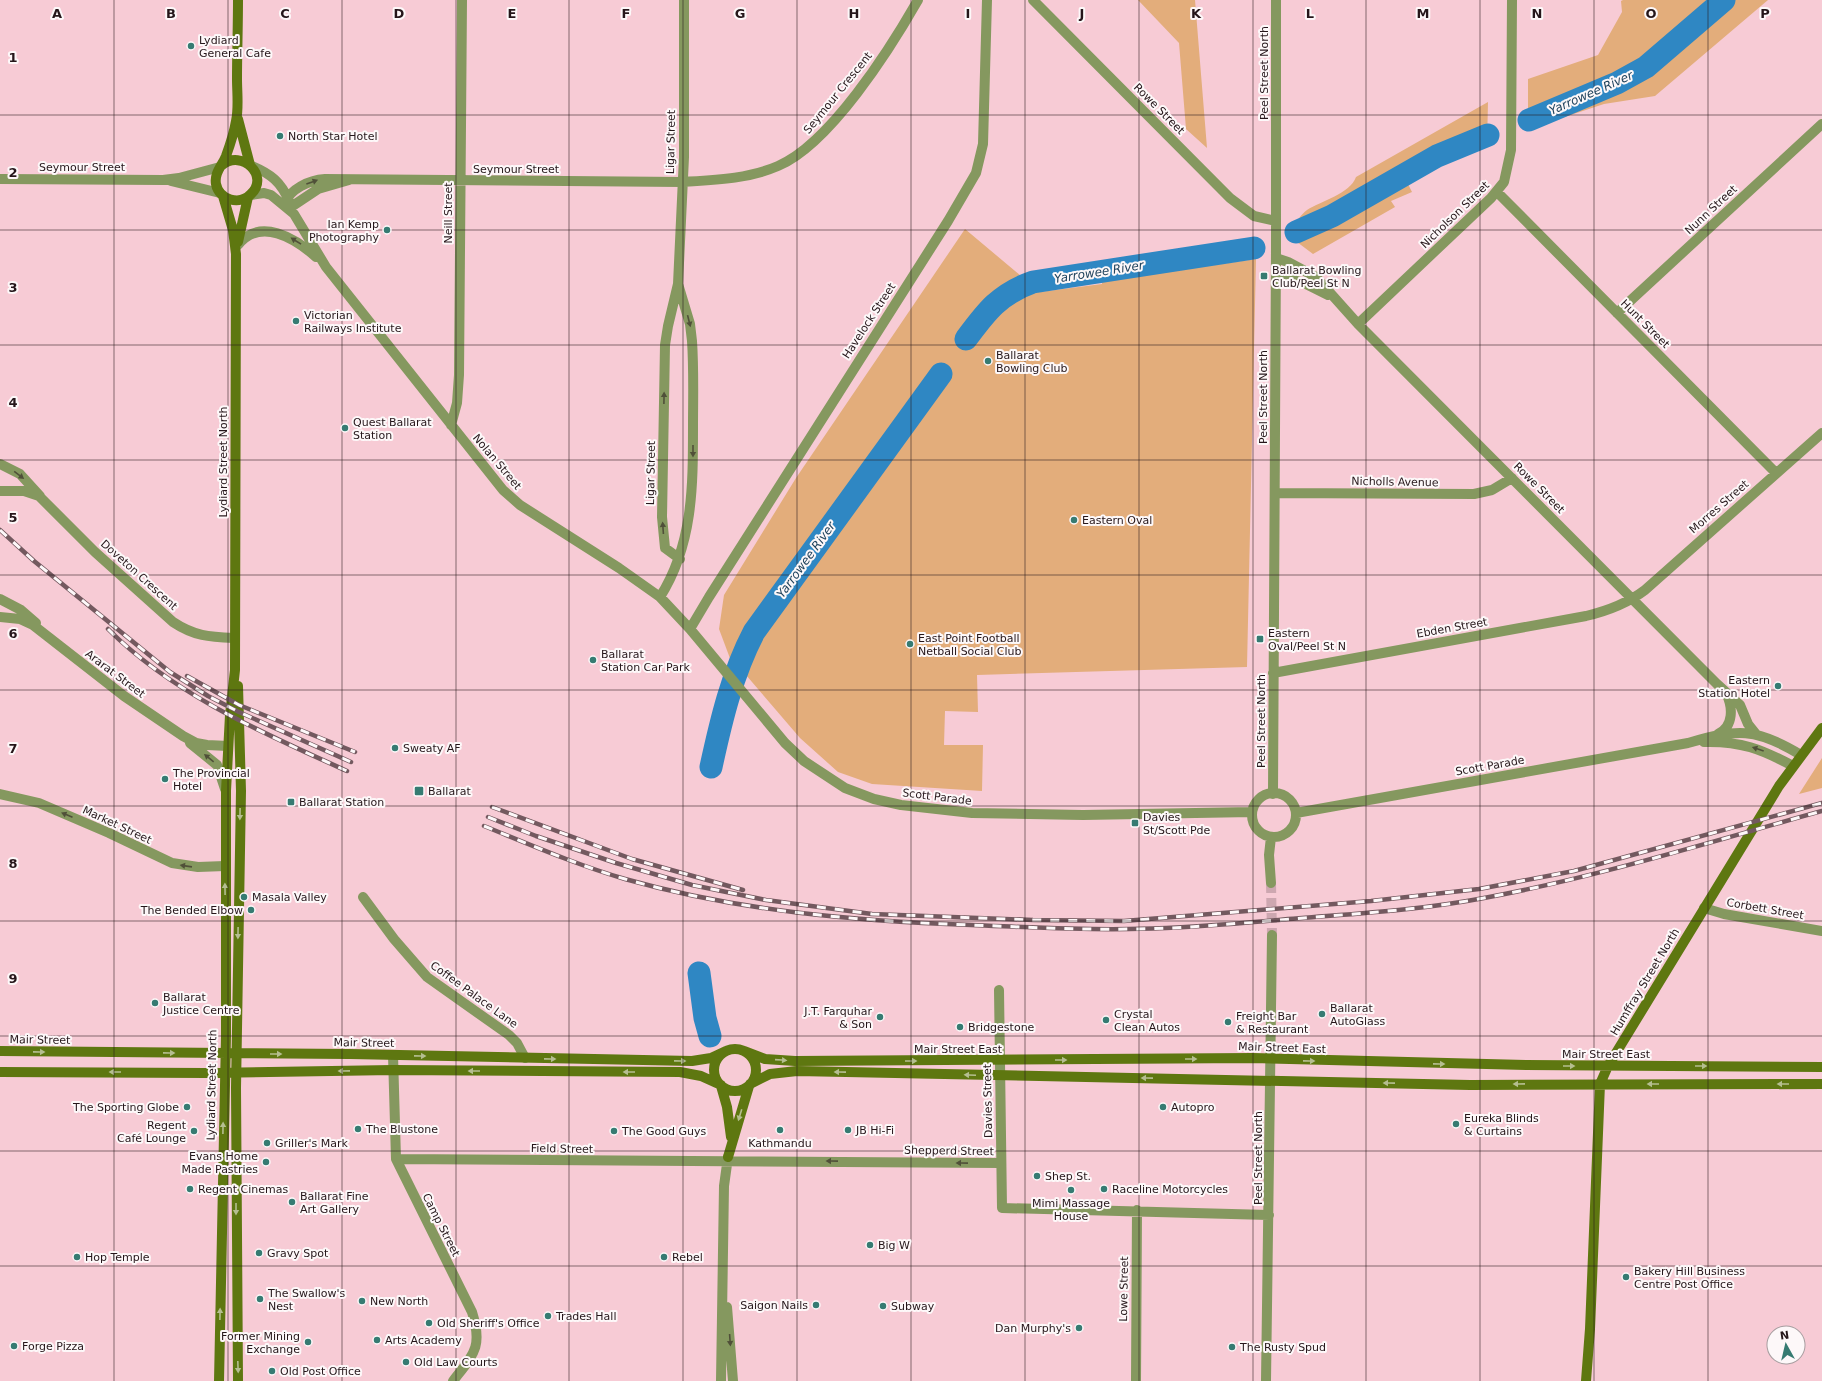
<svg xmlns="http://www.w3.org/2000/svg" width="1822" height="1381" font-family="'DejaVu Sans',sans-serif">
  <rect width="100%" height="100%" fill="#f7cbd5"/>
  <!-- green -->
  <path fill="#e3ad7b" d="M1138,0H1195L1207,148L1186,129L1179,43Z
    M1623,0H1768L1655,96L1604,104L1528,129V79L1598,55L1622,12L1621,1Z
    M1488,102L1487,145L1407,182L1412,192L1391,201L1395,207L1313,254L1297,242L1292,227C1297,222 1301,214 1307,210C1321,201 1350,194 1356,177Z
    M965,229L1040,292L1102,284V281L1256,259L1247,667L977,675L978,712L945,711L944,745H983L982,791L872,784L838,772L800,738L746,675L731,661L719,629L724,595L796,478Z
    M1822,758V788L1799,794Z"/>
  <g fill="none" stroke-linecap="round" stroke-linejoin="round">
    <!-- river -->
    <path stroke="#2f87c3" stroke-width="23" d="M1529,120L1617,83L1646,67L1724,0
      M1296,232L1332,216L1437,156L1488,135
      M966,339C986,312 999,294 1033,282L1254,248
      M711,767C721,721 732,674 754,632L941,374
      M699,973L705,1018L710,1036"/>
    <!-- street-tunnel -->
    <path stroke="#cda7b0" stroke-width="10" stroke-dasharray="10 5" stroke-linecap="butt" d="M1271,883L1272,935"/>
    <!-- street -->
    <path stroke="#85985f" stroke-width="10" d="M1033,0L1230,198L1254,216L1276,221
      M252,166C271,174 281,182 289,201
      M0,179L163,180L179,178L220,167
      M349,180L318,189L291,207L284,204C290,189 309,180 325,179L682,182C715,180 748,179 778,166C830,144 890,49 918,0
      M171,181L220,193
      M1497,192L1776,473
      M251,195L264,193L271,195L294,214L326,267L503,490L520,505L619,568L660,597L690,629L785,743L804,761L845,788L874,799L901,805L972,813L1083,815L1252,812
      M238,245C260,217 295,238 316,257
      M1276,258L1288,262L1316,277L1358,324L1717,684L1740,705L1748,724L1756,734
      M1276,274L1306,284L1328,295
      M1617,313L1822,124
      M1358,324L1491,198L1504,182L1511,150L1512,0
      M451,425L457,403L459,375L462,0
      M0,464L20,474L40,496
      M0,491H24L39,496L95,552L173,622C194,636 209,637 234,638
      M1275,493L1474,494L1492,490L1512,478
      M680,559L665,548L662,517L665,345L668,326L678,284L684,157V0
      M660,597C693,545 693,487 693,427C693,398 694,370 692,341L690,324L678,284
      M0,599L21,610L36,623
      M0,617L20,619L33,625L124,696L183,736L196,743L207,745L228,746
      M690,629L709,597L948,221L976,173L983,144L987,0
      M1273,673L1586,616C1607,611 1628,603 1645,590L1822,433
      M1718,734C1734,726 1733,707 1726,693
      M1704,742C1741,741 1761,749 1793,766
      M190,743L217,765L225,789
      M1252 815a22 22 0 1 1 44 0a22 22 0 1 1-44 0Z
      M0,794L39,803L109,833L172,863L198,867L225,866
      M1273,794L1276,249V0
      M1296,813L1688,743C1737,729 1755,727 1801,755
      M1271,883L1269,855L1271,837
      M363,897L394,939L427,977L509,1035L517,1043L525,1058
      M1704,908L1724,914L1822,931
      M999,990L1002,1208L1269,1215
      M393,1055L396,1159L472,1312C483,1347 474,1354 453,1381
      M396,1159L1001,1163
      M727,1307L733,1381
      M721,1381L724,1186L728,1157
      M1136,1381L1137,1210
      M1266,1381L1272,935"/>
    <!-- secondary -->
    <path stroke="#5e7710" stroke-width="10" d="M238,119L250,165
      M222,165C242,149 270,176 251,194C240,206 219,200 216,184C214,173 222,166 226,156C230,145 234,133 236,121C239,108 237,93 237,79C237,53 238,26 238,0
      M238,242L248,197
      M238,686L241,791L236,1088L238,1381
      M714 1070a21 21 0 1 1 42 0a21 21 0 1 1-42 0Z
      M0,1051L350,1054L692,1061L711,1058L726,1051
      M744,1051L765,1059L795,1061L1253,1058L1526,1065L1822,1067
      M0,1072L206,1073L393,1070L680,1072L701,1076L721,1085
      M750,1084L770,1074L797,1071L1470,1085L1822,1084
      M721,1086L727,1107L731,1137
      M728,1157L749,1086
      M219,1381L226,1036V791L230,715L235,670L236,254L233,230L223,196
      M1586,1381L1590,1329L1600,1084L1608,1066L1779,786L1822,728"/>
    <!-- rail casing -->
    <g stroke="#73595f" stroke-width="4.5">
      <path id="rail" d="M0,530L34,561L170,672L208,696L239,712L351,762
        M108,629C174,695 263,733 347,771
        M187,676L239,705L355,752
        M492,807L632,859L743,890
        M488,817L536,836L616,863L692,885L766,900L872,914L1033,920L1124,921L1371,901L1479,889L1574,871L1822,803
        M484,826C531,845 577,865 625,879C738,911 855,921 971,925C1024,927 1076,930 1129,929C1179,929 1229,924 1279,920C1347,914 1416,911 1484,898C1598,877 1710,842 1822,811"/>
    </g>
    <!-- rail -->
    <use href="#rail" stroke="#fdf8f9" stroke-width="3" stroke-dasharray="9" stroke-linecap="butt"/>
  </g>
  <!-- one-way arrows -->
  <defs><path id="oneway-solid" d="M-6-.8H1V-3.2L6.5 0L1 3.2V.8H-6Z"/></defs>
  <g fill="#505039">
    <use href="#oneway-solid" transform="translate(312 182) rotate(-20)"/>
    <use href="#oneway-solid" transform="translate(296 241) rotate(-148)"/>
    <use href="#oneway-solid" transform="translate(689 321) rotate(76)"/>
    <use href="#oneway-solid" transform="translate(664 398) rotate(-89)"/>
    <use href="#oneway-solid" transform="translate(693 451) rotate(90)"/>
    <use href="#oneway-solid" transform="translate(19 475) rotate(37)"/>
    <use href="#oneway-solid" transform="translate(663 528) rotate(-94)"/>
    <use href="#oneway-solid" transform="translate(1758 749) rotate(-161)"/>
    <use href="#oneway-solid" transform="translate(209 758) rotate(-141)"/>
    <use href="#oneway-solid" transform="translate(67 815) rotate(-157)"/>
    <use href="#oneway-solid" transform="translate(186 866) rotate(-172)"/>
    <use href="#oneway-solid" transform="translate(832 1161) rotate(-179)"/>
    <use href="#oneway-solid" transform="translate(962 1163) rotate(-179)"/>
    <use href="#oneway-solid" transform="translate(730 1340) rotate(86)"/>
  </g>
  <g fill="#b5be90">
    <use href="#oneway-solid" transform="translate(240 814) rotate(91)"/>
    <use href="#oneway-solid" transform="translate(225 889) rotate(-91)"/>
    <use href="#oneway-solid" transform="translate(238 933) rotate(91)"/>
    <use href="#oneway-solid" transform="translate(39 1052) rotate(1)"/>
    <use href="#oneway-solid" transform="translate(169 1053) rotate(1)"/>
    <use href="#oneway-solid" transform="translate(276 1054)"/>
    <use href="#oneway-solid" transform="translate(420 1056) rotate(1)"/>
    <use href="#oneway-solid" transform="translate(550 1059) rotate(1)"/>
    <use href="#oneway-solid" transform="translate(1191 1059)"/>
    <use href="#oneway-solid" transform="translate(781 1060) rotate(4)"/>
    <use href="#oneway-solid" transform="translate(1061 1060)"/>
    <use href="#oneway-solid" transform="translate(680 1061) rotate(1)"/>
    <use href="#oneway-solid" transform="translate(911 1061)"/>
    <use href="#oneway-solid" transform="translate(1309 1061) rotate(1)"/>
    <use href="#oneway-solid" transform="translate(1439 1064) rotate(1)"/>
    <use href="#oneway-solid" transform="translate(1569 1066)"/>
    <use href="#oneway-solid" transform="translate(1701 1066)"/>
    <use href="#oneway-solid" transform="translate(344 1071) rotate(179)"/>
    <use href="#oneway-solid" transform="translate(474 1071) rotate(-180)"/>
    <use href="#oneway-solid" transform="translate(115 1072) rotate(-180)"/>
    <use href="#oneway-solid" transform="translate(629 1072) rotate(-180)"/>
    <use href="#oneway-solid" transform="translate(840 1072) rotate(-179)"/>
    <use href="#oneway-solid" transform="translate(970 1075) rotate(-178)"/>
    <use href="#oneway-solid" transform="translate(1147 1078) rotate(-179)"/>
    <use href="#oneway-solid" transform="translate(1389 1083) rotate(-179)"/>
    <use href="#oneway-solid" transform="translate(1519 1084) rotate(179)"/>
    <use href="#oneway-solid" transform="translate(1653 1084) rotate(-180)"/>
    <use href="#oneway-solid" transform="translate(1783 1084) rotate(-180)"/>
    <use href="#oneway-solid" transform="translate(740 1115) rotate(107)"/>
    <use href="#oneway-solid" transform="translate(223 1128) rotate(-89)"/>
    <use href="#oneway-solid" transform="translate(236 1209) rotate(90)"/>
    <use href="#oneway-solid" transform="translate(220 1314) rotate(-89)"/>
    <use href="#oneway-solid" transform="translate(238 1367) rotate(88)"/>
  </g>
  <!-- grid -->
  <path fill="none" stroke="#25161a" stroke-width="1" stroke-opacity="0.55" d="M114,0V1381M228,0V1381M342,0V1381M456,0V1381M569,0V1381M683,0V1381M797,0V1381M911,0V1381M1025,0V1381M1139,0V1381M1253,0V1381M1366,0V1381M1480,0V1381M1594,0V1381M1708,0V1381M0,115H1822M0,230H1822M0,345H1822M0,460H1822M0,575H1822M0,690H1822M0,806H1822M0,921H1822M0,1036H1822M0,1151H1822M0,1266H1822"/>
  <!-- markers -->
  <g fill="#367b72" stroke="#fdf8f9" stroke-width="1.5">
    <circle cx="191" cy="46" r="4"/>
    <circle cx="280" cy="136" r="4"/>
    <circle cx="387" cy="230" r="4"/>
    <rect x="1260" y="272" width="8" height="8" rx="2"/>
    <circle cx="296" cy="321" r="4"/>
    <circle cx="988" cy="361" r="4"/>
    <circle cx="345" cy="428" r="4"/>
    <circle cx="1074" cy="520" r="4"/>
    <rect x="1256" y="635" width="8" height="8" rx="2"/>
    <circle cx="910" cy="644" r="4"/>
    <circle cx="593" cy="660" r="4"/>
    <circle cx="1778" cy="686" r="4"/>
    <circle cx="395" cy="748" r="4"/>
    <circle cx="165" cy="779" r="4"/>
    <rect x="414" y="786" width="10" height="10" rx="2"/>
    <rect x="287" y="798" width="8" height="8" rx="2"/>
    <rect x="1131" y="819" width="8" height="8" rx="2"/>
    <circle cx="244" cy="897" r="4"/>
    <circle cx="251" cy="910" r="4"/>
    <circle cx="155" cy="1003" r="4"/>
    <circle cx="1322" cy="1014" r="4"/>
    <circle cx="880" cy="1017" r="4"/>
    <circle cx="1106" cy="1020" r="4"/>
    <circle cx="1228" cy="1022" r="4"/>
    <circle cx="960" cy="1027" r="4"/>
    <circle cx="187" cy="1107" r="4"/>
    <circle cx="1163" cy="1107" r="4"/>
    <circle cx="1456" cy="1124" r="4"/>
    <circle cx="358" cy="1129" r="4"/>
    <circle cx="780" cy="1130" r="4"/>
    <circle cx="848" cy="1130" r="4"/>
    <circle cx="194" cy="1131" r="4"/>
    <circle cx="614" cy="1131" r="4"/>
    <circle cx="267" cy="1143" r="4"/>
    <circle cx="266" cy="1162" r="4"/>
    <circle cx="1037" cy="1176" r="4"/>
    <circle cx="190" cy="1189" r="4"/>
    <circle cx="1104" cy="1189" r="4"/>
    <circle cx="1071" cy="1190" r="4"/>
    <circle cx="292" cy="1202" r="4"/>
    <circle cx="870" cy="1245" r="4"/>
    <circle cx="259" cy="1253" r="4"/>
    <circle cx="77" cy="1257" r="4"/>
    <circle cx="664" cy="1257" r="4"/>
    <circle cx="1626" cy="1277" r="4"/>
    <circle cx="260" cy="1299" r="4"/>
    <circle cx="362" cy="1301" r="4"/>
    <circle cx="816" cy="1305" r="4"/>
    <circle cx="883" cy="1306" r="4"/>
    <circle cx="548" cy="1316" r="4"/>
    <circle cx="429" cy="1323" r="4"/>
    <circle cx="1079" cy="1328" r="4"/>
    <circle cx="377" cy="1340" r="4"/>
    <circle cx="308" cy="1342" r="4"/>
    <circle cx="14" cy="1346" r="4"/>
    <circle cx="1232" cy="1347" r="4"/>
    <circle cx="406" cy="1362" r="4"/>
    <circle cx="272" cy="1371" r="4"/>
  </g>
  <g text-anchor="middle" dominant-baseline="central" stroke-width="4" stroke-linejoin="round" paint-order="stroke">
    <!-- poi labels -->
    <g font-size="11" fill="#25161a" stroke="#fdf8f9" text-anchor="start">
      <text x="199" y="40">Lydiard<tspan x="199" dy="13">General Cafe</tspan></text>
      <text x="288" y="136">North Star Hotel</text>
      <text x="379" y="224" text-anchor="end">Ian Kemp<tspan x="379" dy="13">Photography</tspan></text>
      <text x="1272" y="270">Ballarat Bowling<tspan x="1272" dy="13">Club/Peel St N</tspan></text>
      <text x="304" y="315">Victorian<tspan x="304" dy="13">Railways Institute</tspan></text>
      <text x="996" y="355">Ballarat<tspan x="996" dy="13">Bowling Club</tspan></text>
      <text x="353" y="422">Quest Ballarat<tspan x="353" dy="13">Station</tspan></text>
      <text x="1082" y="520">Eastern Oval</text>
      <text x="1268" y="633">Eastern<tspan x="1268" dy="13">Oval/Peel St N</tspan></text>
      <text x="918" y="638">East Point Football<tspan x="918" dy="13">Netball Social Club</tspan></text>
      <text x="601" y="654">Ballarat<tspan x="601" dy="13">Station Car Park</tspan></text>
      <text x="1770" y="680" text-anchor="end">Eastern<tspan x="1770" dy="13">Station Hotel</tspan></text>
      <text x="403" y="748">Sweaty AF</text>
      <text x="173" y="773">The Provincial<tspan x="173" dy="13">Hotel</tspan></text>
      <text x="428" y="791">Ballarat</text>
      <text x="299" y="802">Ballarat Station</text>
      <text x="1143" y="817">Davies<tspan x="1143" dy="13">St/Scott Pde</tspan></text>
      <text x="252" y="897">Masala Valley</text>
      <text x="243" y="910" text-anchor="end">The Bended Elbow</text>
      <text x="163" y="997">Ballarat<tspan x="163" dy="13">Justice Centre</tspan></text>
      <text x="1330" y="1008">Ballarat<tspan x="1330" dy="13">AutoGlass</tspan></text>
      <text x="872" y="1011" text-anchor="end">J.T. Farquhar<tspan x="872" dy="13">&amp; Son</tspan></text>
      <text x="1114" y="1014">Crystal<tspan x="1114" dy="13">Clean Autos</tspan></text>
      <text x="1236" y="1016">Freight Bar<tspan x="1236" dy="13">&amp; Restaurant</tspan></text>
      <text x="968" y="1027">Bridgestone</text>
      <text x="179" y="1107" text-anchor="end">The Sporting Globe</text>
      <text x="1171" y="1107">Autopro</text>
      <text x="1464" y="1118">Eureka Blinds<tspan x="1464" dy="13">&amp; Curtains</tspan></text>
      <text x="186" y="1125" text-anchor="end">Regent<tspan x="186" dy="13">Café Lounge</tspan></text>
      <text x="366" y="1129">The Blustone</text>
      <text x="856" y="1130">JB Hi-Fi</text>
      <text x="622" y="1131">The Good Guys</text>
      <text x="275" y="1143">Griller's Mark</text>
      <text x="780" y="1143" text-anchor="middle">Kathmandu</text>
      <text x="258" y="1156" text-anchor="end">Evans Home<tspan x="258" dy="13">Made Pastries</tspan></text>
      <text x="1045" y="1176">Shep St.</text>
      <text x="198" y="1189">Regent Cinemas</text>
      <text x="1112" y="1189">Raceline Motorcycles</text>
      <text x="300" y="1196">Ballarat Fine<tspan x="300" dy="13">Art Gallery</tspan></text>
      <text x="1071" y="1203" text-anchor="middle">Mimi Massage<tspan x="1071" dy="13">House</tspan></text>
      <text x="878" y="1245">Big W</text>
      <text x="267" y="1253">Gravy Spot</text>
      <text x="85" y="1257">Hop Temple</text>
      <text x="672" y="1257">Rebel</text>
      <text x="1634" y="1271">Bakery Hill Business<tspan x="1634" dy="13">Centre Post Office</tspan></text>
      <text x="268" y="1293">The Swallow's<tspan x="268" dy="13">Nest</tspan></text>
      <text x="370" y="1301">New North</text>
      <text x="808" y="1305" text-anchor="end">Saigon Nails</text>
      <text x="891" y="1306">Subway</text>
      <text x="556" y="1316">Trades Hall</text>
      <text x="437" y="1323">Old Sheriff's Office</text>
      <text x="1071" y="1328" text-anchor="end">Dan Murphy's</text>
      <text x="300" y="1336" text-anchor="end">Former Mining<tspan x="300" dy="13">Exchange</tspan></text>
      <text x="385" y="1340">Arts Academy</text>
      <text x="22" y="1346">Forge Pizza</text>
      <text x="1240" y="1347">The Rusty Spud</text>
      <text x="414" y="1362">Old Law Courts</text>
      <text x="280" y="1371">Old Post Office</text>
    </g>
    <!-- street labels -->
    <g font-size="11" fill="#25161a" stroke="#fdf8f9">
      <text transform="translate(1264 73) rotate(-90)">Peel Street North</text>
      <text transform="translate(838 93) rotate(-51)">Seymour Crescent</text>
      <text transform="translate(1159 109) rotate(45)">Rowe Street</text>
      <text transform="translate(671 142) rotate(-89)">Ligar Street</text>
      <text x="82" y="167">Seymour Street</text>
      <text x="516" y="169">Seymour Street</text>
      <text transform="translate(1711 210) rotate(-43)">Nunn Street</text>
      <text transform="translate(448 213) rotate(-90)">Neill Street</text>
      <text transform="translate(1455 215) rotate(-44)">Nicholson Street</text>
      <text transform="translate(869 321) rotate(-57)">Havelock Street</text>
      <text transform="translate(1645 324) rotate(45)">Hunt Street</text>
      <text transform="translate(1263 397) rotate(-90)">Peel Street North</text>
      <text transform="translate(223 462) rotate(-90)">Lydiard Street North</text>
      <text transform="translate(497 462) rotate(50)">Nolan Street</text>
      <text transform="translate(651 473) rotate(-89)">Ligar Street</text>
      <text transform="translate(1395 482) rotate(1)">Nicholls Avenue</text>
      <text transform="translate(1539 488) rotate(45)">Rowe Street</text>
      <text transform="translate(1719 507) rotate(-41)">Morres Street</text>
      <text transform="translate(139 575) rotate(42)">Doveton Crescent</text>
      <text transform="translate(1452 628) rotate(-10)">Ebden Street</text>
      <text transform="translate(115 674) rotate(37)">Ararat Street</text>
      <text transform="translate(1261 721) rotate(-90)">Peel Street North</text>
      <text transform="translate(1490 766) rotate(-10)">Scott Parade</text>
      <text transform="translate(937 797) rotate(7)">Scott Parade</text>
      <text transform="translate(117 825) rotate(25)">Market Street</text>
      <text transform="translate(1765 909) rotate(10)">Corbett Street</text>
      <text transform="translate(1645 982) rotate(-59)">Humffray Street North</text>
      <text transform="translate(474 995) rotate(36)">Coffee Palace Lane</text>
      <text transform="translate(40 1040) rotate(1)">Mair Street</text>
      <text transform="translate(364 1043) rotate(1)">Mair Street</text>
      <text transform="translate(1282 1048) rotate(2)">Mair Street East</text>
      <text x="958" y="1049">Mair Street East</text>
      <text x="1606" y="1054">Mair Street East</text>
      <text transform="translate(212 1085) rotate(-89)">Lydiard Street North</text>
      <text transform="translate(988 1101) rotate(-91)">Davies Street</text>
      <text transform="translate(562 1149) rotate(1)">Field Street</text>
      <text transform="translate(949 1151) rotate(1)">Shepperd Street</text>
      <text transform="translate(1258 1158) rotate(-90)">Peel Street North</text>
      <text transform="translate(441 1225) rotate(63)">Camp Street</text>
      <text transform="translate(1124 1289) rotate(-89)">Lowe Street</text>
    </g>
    <!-- water labels -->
    <g font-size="12" font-style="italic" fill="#20435d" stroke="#fdf8f9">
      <text transform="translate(1591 93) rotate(-24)">Yarrowee River</text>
      <text transform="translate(1099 272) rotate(-9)">Yarrowee River</text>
      <text transform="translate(806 560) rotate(-54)">Yarrowee River</text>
    </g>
  </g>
  <g font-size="13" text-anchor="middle" font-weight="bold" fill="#25161a" stroke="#fdf8f9" stroke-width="4" stroke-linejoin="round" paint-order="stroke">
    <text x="57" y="18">A</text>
    <text x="171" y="18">B</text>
    <text x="285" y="18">C</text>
    <text x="399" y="18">D</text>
    <text x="512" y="18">E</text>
    <text x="626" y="18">F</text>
    <text x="740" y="18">G</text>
    <text x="854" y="18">H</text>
    <text x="968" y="18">I</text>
    <text x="1082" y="18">J</text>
    <text x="1196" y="18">K</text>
    <text x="1310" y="18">L</text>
    <text x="1423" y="18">M</text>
    <text x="1537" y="18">N</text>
    <text x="1651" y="18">O</text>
    <text x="1765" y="18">P</text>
    <text x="13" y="62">1</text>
    <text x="13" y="177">2</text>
    <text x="13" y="292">3</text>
    <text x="13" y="407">4</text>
    <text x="13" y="522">5</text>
    <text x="13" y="638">6</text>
    <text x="13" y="753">7</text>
    <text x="13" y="868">8</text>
    <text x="13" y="983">9</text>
  </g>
  <!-- north arrow -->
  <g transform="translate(1786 1345) rotate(352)"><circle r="19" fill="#fdf8f9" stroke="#a79ea0"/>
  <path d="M0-3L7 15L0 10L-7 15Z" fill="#367b72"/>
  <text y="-6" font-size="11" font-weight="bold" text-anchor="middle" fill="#25161a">N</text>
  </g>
</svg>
